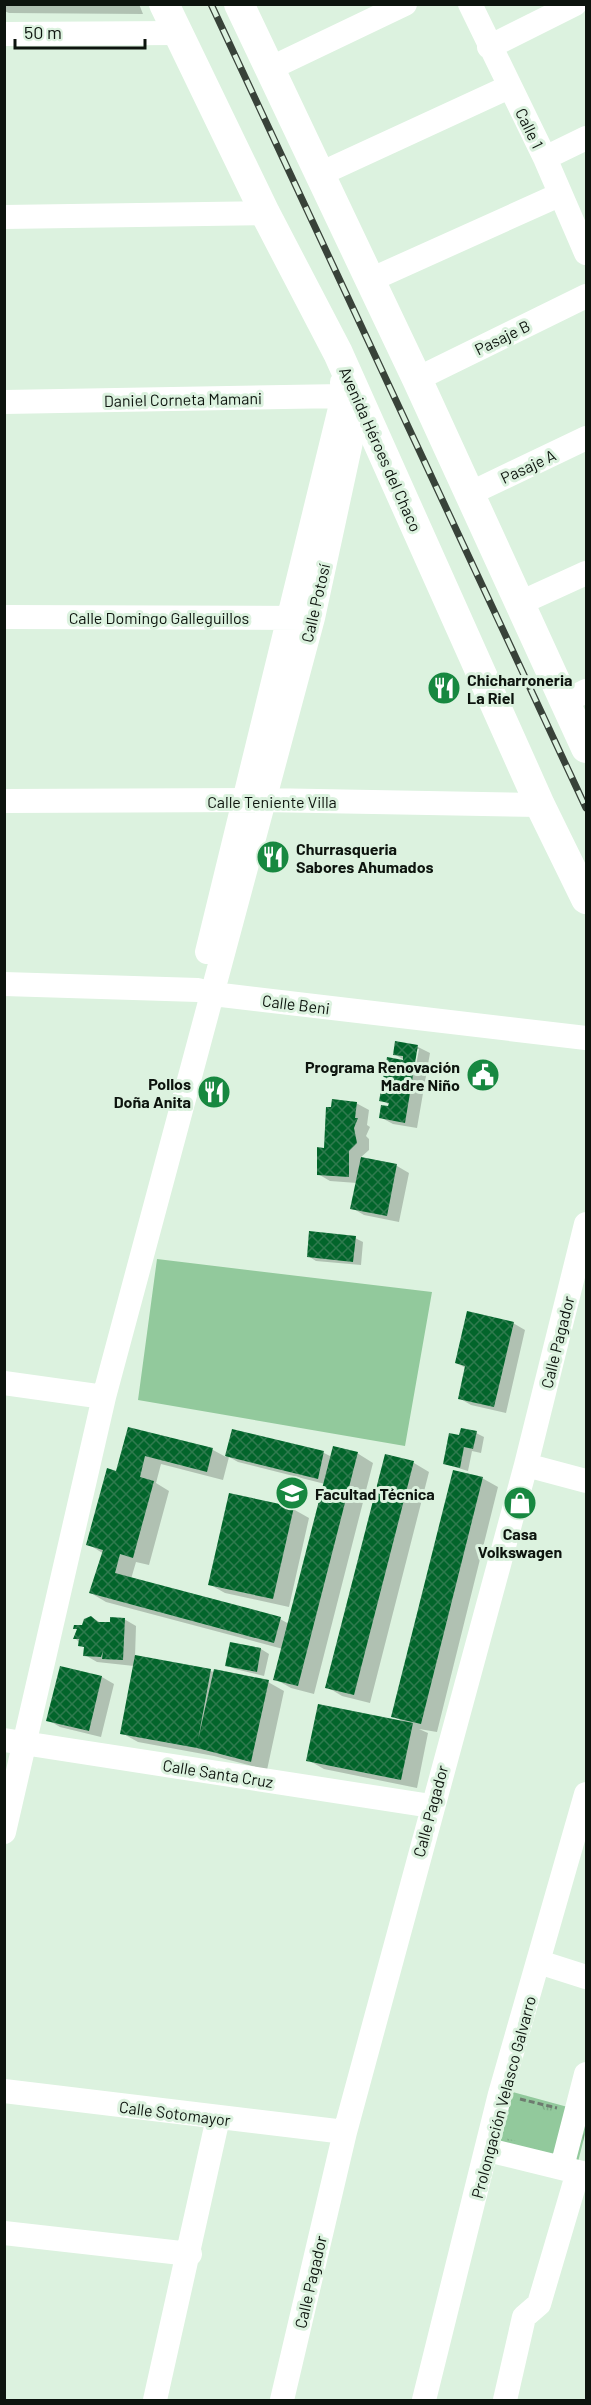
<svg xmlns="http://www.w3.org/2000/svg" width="591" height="2405" font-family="Barlow,sans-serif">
  <defs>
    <pattern id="grass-tufts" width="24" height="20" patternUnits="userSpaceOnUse" patternTransform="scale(1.5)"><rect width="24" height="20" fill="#92c99c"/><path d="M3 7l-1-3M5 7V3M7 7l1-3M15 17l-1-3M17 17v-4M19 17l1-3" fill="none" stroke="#7dac85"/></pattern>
    <pattern id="building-cross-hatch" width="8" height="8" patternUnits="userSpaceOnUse" patternTransform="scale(1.5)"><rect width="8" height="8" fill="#02652b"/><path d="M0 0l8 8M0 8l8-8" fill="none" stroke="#2f7a4e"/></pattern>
  </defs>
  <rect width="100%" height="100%" fill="#dcf2df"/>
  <!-- grass -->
  <path fill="url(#grass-tufts)" d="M509,2091L586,2112V2130L578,2162L498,2141Z"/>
  <!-- pitch -->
  <path fill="#92c99c" d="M157,1259L432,1292L405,1446L138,1400Z
    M508,2100L572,2117L562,2154L498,2136Z"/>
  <!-- shadow -->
  <path fill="#0003" fill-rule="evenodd" d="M4,4H139L143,14L9,13L4,11Z
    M418,1047L430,1053L417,1128L393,1124L380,1117L390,1105L381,1100L408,1062L394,1054ZM416,1049H419L415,1071L412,1070Z
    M356,1103L369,1110L367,1125L370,1127L366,1136L369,1139V1150L360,1158L397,1166L409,1173L399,1222L364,1215L352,1208L357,1183L330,1181L318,1174L326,1149Z
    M355,1238L363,1242L361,1265L316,1261L308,1256Z
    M513,1323L525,1330L506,1413L471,1405L459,1398L466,1368L456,1363Z
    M129,1429L213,1450L226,1457L233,1430L324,1453L332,1457L357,1453L373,1463L314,1694L291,1688L275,1679L283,1649L106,1602L91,1593L104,1554L88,1544L117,1472ZM229,1457L238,1462L325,1484L289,1624L280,1619L131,1579L136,1562L149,1565L169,1491L156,1483L161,1464L223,1480Z
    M476,1433L484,1437L481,1453L472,1451L468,1471L445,1464L460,1437Z
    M386,1456L414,1463L429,1472L370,1703L342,1696L327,1687Z
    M482,1478L498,1487L437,1732L419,1729L428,1733L417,1788L324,1769L308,1760L404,1722L393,1716Z
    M293,1509L309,1518L289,1607L225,1593L209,1584Z
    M91,1617L101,1623L111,1624L124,1619L136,1626L135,1657L268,1682L284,1691L267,1770L214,1756L138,1742L122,1733L134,1666L97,1662L85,1655V1648L75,1638L78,1630L75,1628L84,1626Z
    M261,1649L269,1654L264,1676L235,1669L227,1665Z
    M102,1677L114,1684L101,1737L60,1727L48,1720Z"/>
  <!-- building -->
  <path fill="url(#building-cross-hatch)" d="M395,1041L418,1045L405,1123L379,1118L381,1105L388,1106L389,1103L379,1101L387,1057L403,1060V1056L393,1055Z
    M332,1099L357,1102L355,1118H358L354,1128L357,1143L349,1151V1177L317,1175V1147L324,1148L326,1107H331Z
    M361,1157L397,1164L387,1216L350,1209Z
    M309,1231L356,1236L353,1262L307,1257Z
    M467,1311L514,1322L494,1407L458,1399L465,1366L455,1363Z
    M128,1427L213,1448L207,1472L145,1456L140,1477L154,1481L133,1558L120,1554L115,1573L281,1617L274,1643L89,1593L103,1550L86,1545L107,1468L116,1471Z
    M461,1428L477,1431L473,1449L464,1447L460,1468L443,1464L449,1433L459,1435Z
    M232,1429L324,1451L318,1479L225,1456Z
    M333,1446L358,1452L298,1686L273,1680Z
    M385,1454L414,1461L354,1695L325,1688Z
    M453,1470L483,1477L421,1724L391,1717Z
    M229,1493L294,1507L273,1599L208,1585Z
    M91,1616L98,1622H110V1617L125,1618L123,1660L102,1659L103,1651L101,1657L83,1656L84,1647L78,1646L79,1639H73L77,1629H73L74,1625H82L84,1619Z
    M230,1642L261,1648L257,1672L225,1666Z
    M135,1655L211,1669L198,1740L214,1669L269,1680L251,1762L197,1748L120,1734Z
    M60,1666L102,1676L89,1731L46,1721Z
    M318,1704L413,1723L401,1780L306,1761Z"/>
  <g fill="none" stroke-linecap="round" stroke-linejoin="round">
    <!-- path -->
    <path stroke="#6d7b6f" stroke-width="3" stroke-dasharray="6 3" stroke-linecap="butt" d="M520,2099L557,2108"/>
    <!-- minor -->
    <path stroke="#fff" stroke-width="24" d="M470,4L545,158L586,253
      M4,34L177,33
      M489,47L575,4
      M269,69L405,4
      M545,158L586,138
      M318,175L509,87
      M4,217L265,213
      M368,281L559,195
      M417,379L586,296
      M4,402L343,396L359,405L313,618L104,1397L4,1832
      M469,494L586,438
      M518,604L586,573
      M4,617L307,618
      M564,702L586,691
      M4,801L263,800L540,805
      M207,952L343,396L342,382
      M4,984L198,990L213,994L586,1038
      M4,1383L104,1397
      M526,1465L586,1481
      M4,1740L431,1806
      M539,1962L586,1977
      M4,2091L345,2132
      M488,2150L586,2174
      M562,2167L586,2074
      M4,2233L190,2254
      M155,2400L218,2118
      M282,2400L345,2132L526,1465L586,1224
      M424,2400L500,2094L586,1794
      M505,2400L524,2317L539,2304L578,2172"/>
    <!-- major -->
    <path stroke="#fff" stroke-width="30" d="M164,4L265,213L338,353L540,805L586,899
      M239,4L417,379L586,748"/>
    <!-- rail casing -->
    <g stroke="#384239" stroke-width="7">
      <path id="rail" d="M211,4L586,808"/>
    </g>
    <!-- rail -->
    <use href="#rail" stroke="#dcf2df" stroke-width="4.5" stroke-dasharray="14" stroke-linecap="butt"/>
  </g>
  <!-- icons -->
  <defs>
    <g id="restaurant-disc" transform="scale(1.725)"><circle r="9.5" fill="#178840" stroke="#dcf2df"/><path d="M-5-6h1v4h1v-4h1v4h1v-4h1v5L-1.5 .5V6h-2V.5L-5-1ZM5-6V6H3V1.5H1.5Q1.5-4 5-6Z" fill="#fff"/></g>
    <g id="civic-disc" transform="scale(1.725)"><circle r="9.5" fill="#178840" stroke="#dcf2df"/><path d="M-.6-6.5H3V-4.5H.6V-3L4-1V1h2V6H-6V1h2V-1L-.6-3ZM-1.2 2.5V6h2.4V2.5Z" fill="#fff"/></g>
    <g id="university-disc" transform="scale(1.725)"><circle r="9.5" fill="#178840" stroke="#dcf2df"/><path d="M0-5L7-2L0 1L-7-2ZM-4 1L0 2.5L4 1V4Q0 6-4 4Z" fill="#fff"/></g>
    <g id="shop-disc" transform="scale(1.725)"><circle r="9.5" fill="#178840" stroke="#dcf2df"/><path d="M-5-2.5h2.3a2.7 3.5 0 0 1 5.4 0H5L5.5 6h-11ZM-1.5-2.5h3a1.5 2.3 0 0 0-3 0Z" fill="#fff"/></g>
  </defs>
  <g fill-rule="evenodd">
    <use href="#restaurant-disc" x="444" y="688"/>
    <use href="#restaurant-disc" x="273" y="857"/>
    <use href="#civic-disc" x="483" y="1075"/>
    <use href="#restaurant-disc" x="214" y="1092"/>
    <use href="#university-disc" x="292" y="1493"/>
    <use href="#shop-disc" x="520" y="1503"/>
  </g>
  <g text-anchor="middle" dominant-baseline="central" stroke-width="6" stroke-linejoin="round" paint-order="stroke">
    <!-- street labels -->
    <g font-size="16" fill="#0d140e" stroke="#dcf2df">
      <text transform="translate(530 128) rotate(64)">Calle 1</text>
      <text transform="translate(502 337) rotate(-26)">Pasaje B</text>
      <text transform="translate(183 399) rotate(-1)">Daniel Corneta Mamani</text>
      <text transform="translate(381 449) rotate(66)">Avenida Héroes del Chaco</text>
      <text transform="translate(528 466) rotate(-25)">Pasaje A</text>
      <text transform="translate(315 603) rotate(-77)">Calle Potosí</text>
      <text x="159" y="617">Calle Domingo Galleguillos</text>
      <text x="272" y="801">Calle Teniente Villa</text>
      <text transform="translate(296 1004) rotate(7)">Calle Beni</text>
      <text transform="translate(557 1342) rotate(-76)">Calle Pagador</text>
      <text transform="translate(218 1773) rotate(9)">Calle Santa Cruz</text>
      <text transform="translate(430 1811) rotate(-75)">Calle Pagador</text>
      <text transform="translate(503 2097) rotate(-75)">Prolongación Velasco Galvarro</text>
      <text transform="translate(175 2113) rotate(7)">Calle Sotomayor</text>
      <text transform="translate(310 2282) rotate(-77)">Calle Pagador</text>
    </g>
    <!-- poi labels -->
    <g font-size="16" font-weight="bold" fill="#0d140e" stroke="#dcf2df" text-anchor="start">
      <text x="467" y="679">Chicharroneria<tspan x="467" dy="18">La Riel</tspan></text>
      <text x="296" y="848">Churrasqueria<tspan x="296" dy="18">Sabores Ahumados</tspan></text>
      <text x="460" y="1066" text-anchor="end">Programa Renovación<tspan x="460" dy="18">Madre Niño</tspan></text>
      <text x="191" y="1083" text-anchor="end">Pollos<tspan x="191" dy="18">Doña Anita</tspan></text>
      <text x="315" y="1493">Facultad Técnica</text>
      <text x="520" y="1533" text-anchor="middle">Casa<tspan x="520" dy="18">Volkswagen</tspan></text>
    </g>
  </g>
  <!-- border -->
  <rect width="591" height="2405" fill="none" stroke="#0d140e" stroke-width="12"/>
  <!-- scale -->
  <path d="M15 39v9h130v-9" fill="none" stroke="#0d140e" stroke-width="3"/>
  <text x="24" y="39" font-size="18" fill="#0d140e" stroke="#dcf2df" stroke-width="4.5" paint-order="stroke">50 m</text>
</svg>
